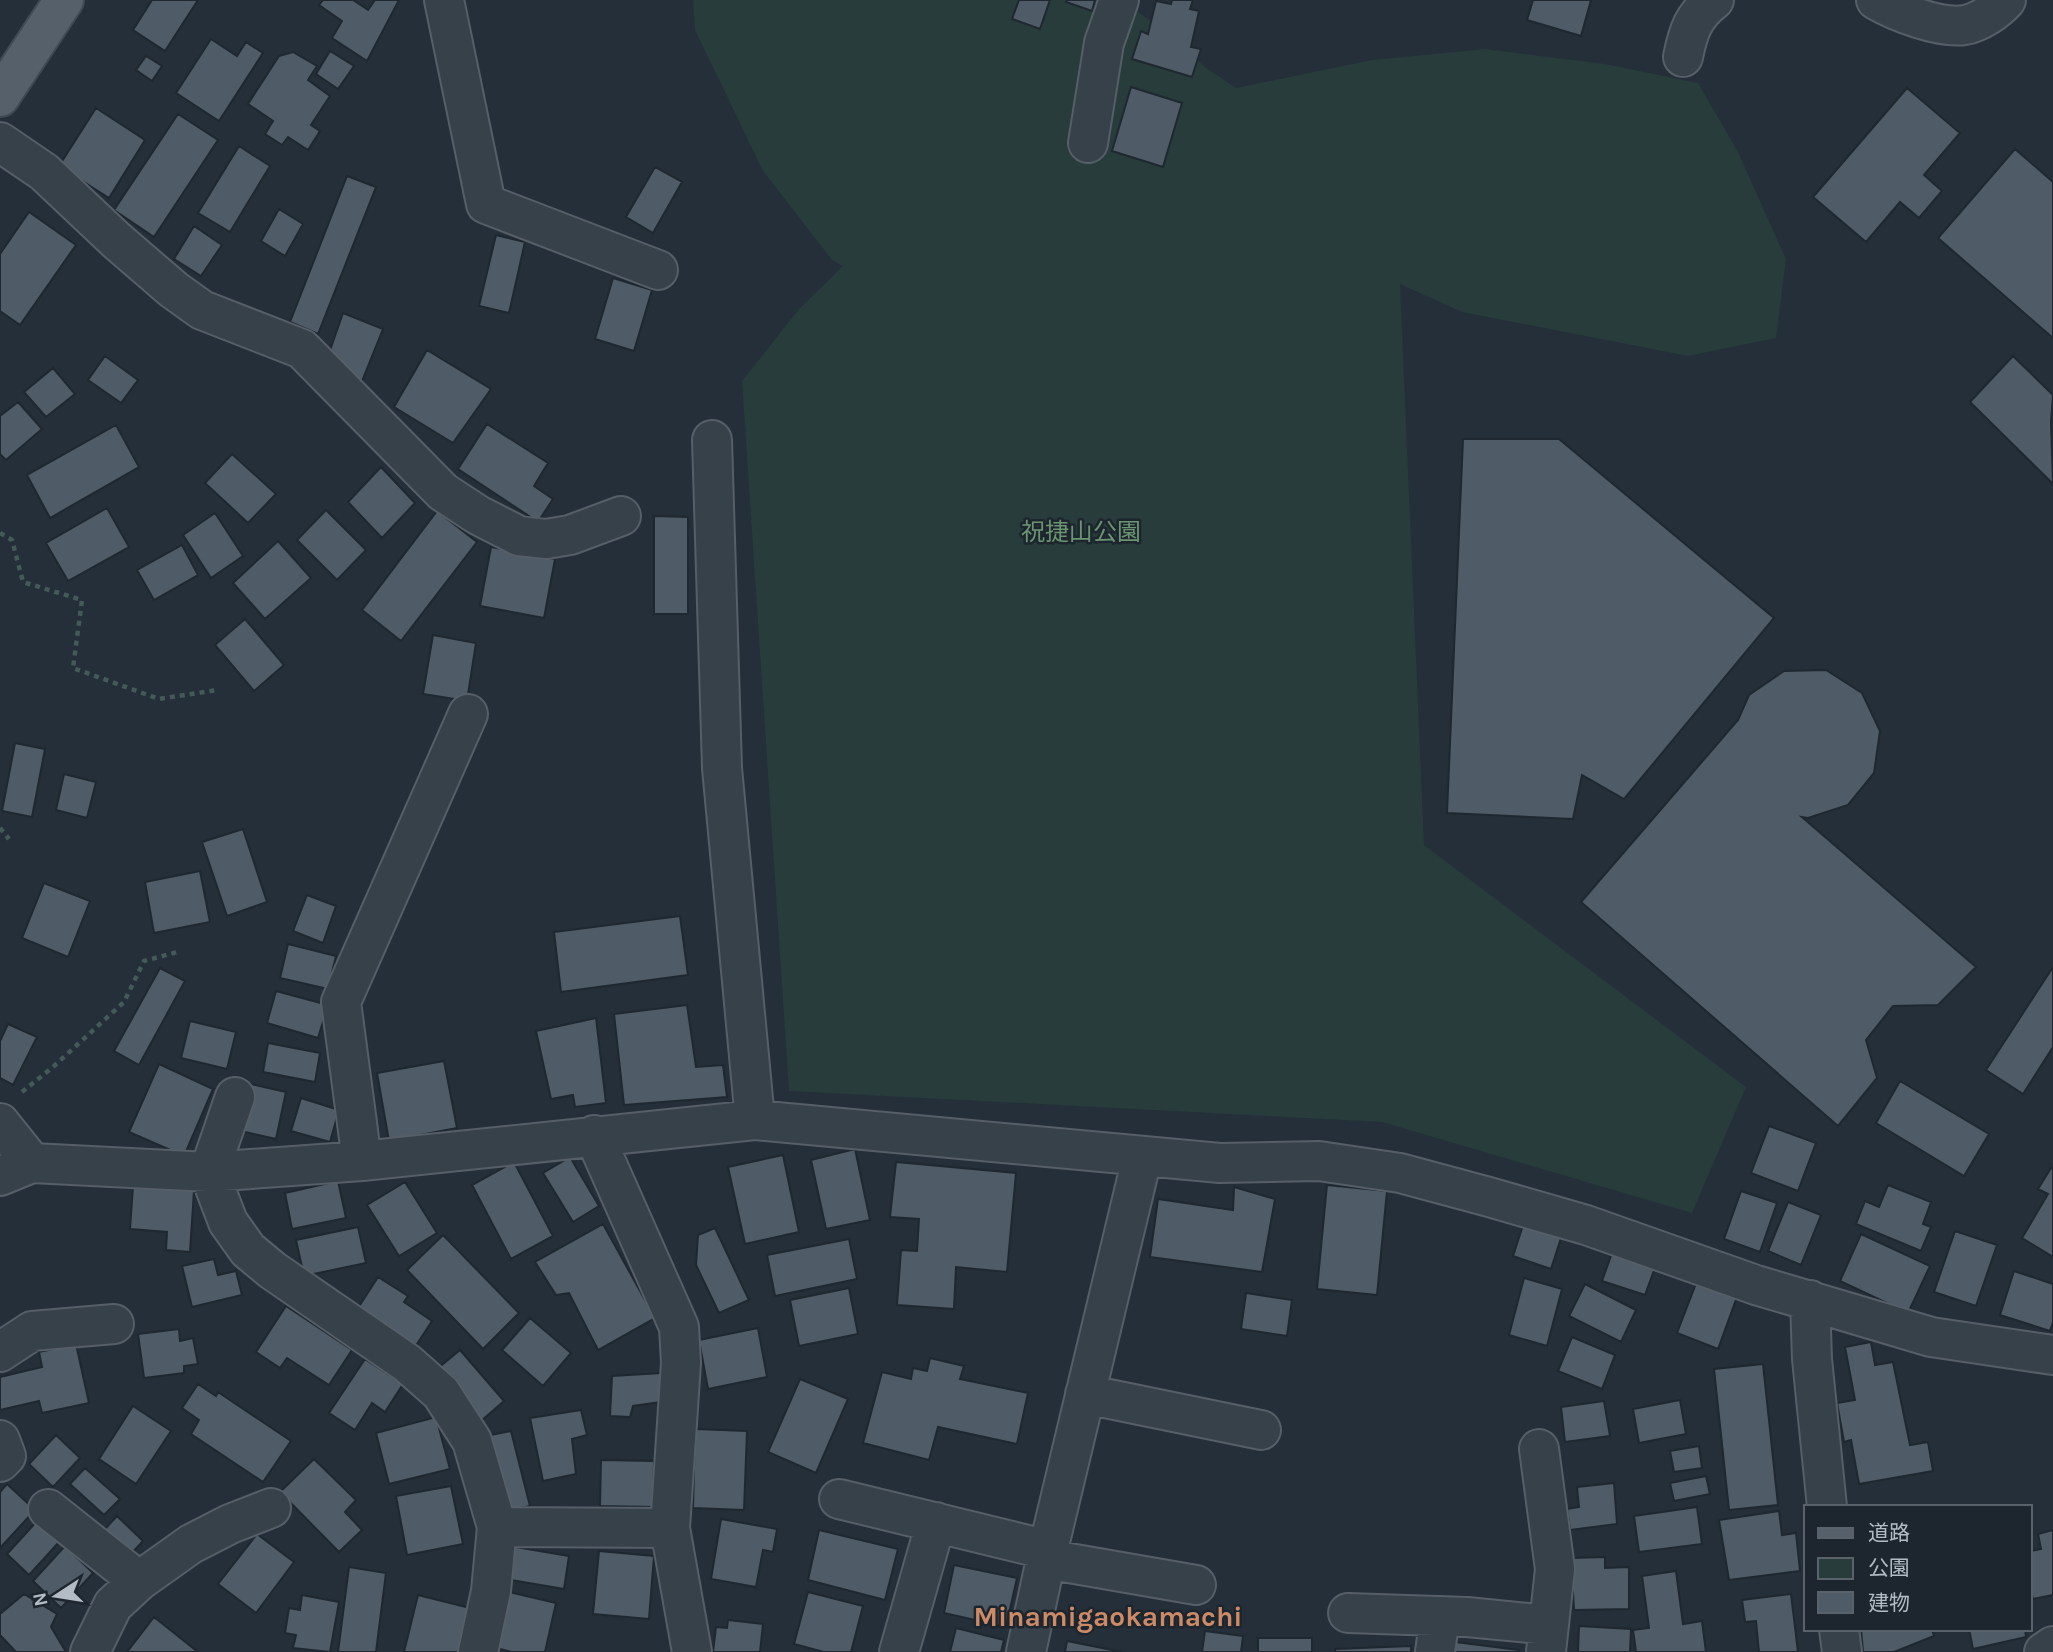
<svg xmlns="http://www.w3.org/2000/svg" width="2053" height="1652" font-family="Karla,'Noto Sans JP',sans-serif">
  <rect width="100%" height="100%" fill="#242f39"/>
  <!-- green -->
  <path fill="#273c3b" d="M693,0H1126L1129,6L1173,36L1206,68L1236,88L1372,60L1485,49L1605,64L1698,83L1738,152L1786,259L1776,338L1688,356L1462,312L1400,284L1424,845L1746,1087L1692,1213L1382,1122L789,1091L742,381L799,309L843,266L832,260L763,171L695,30Z"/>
  <!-- building -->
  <path fill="#4f5b67" stroke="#1f2830" stroke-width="2" d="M152,0H198L165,51L133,30Z
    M323,0H353L368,10L375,0H399L367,61L332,38L342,21L319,5Z
    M1019,0H1050L1040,29L1012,19Z
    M1067,0H1095L1092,11L1066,2Z
    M1172,0H1193L1190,9L1199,11L1191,47L1201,49L1192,77L1132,59L1141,31L1148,34L1156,1L1171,4Z
    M1533,0H1591L1581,36L1527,20Z
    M211,39L237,56L246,42L263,53L219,121L176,93Z
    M330,51L354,66L338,89L316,74Z
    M293,52L317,66L308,80L330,96L311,125L320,131L308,150L288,137L282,145L265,134L273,121L248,104L279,56Z
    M146,56L162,66L152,81L136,70Z
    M1131,87L1182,103L1163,167L1112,151Z
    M1907,88L1960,133L1924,175L1942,191L1919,218L1900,202L1866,242L1813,197Z
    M96,108L145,140L109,198L59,166Z
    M178,114L218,140L154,237L114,210Z
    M239,146L270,166L230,232L198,213Z
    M2015,149L2053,182V338L1938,238Z
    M655,167L682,182L653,233L626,217Z
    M347,176L376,187L318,334L290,322Z
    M279,209L303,224L285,256L261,241Z
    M29,212L76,245L20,325L0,311V254Z
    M194,226L222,245L201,276L174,259Z
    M496,235L525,242L509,313L479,306Z
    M613,278L652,290L634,351L595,339Z
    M343,313L383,329L360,386L328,356Z
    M427,350L491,389L453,443L394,407Z
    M105,356L138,380L121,403L88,380Z
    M2013,356L2053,395L2051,422L2053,484L1970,402Z
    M53,368L75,394L46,417L24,392Z
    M18,402L42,429L6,460L0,454V416Z
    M487,424L548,463L534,486L553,499L538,522L458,469Z
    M116,425L139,467L50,518L27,475Z
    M1463,439H1559L1774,618L1624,799L1582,775L1573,819L1447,813Z
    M232,454L276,494L248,523L205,483Z
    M381,467L415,503L382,538L348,502Z
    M107,508L129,547L68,581L46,543Z
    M326,510L366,550L337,580L297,540Z
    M437,511L477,542L401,641L362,610Z
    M215,513L243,556L211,578L183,535Z
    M654,516L688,517V614H654Z
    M278,541L311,578L265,619L233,583Z
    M182,545L198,575L154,600L137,570Z
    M491,547L555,559L544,618L480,606Z
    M245,619L284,665L254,691L215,645Z
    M433,635L476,643L467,701L423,694Z
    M1826,670L1862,693L1880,731L1874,773L1848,805L1808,818L1802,817L1976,967L1938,1005L1893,1006L1866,1040L1877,1078L1838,1126L1581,902L1738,720L1749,695L1784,671Z
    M15,743L45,749L32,817L2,811Z
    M64,774L96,782L87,818L56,810Z
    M243,829L267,902L227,916L202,842Z
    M200,871L210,922L154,933L145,882Z
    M44,883L90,901L68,957L22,938Z
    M307,895L336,906L323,943L293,931Z
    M680,916L688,975L561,992L554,932Z
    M288,944L336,956L328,989L280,978Z
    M2053,967V1047L2023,1094L1986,1070Z
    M160,968L185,981L139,1065L114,1051Z
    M276,991L328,1005L318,1038L267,1023Z
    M687,1005L696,1067L723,1065L727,1097L624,1105L614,1014Z
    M596,1018L606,1103L575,1107L573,1095L551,1099L536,1031Z
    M190,1021L236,1032L227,1069L181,1058Z
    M8,1024L37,1037L13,1085L0,1078V1041Z
    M268,1043L320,1053L315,1082L263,1072Z
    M444,1061L457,1128L389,1141L377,1073Z
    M159,1064L213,1089L184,1156L129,1132Z
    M1900,1081L1989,1134L1964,1176L1876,1123Z
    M251,1084L286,1092L276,1139L241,1131Z
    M301,1098L339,1110L330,1142L291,1131Z
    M1769,1126L1816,1143L1798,1191L1751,1173Z
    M855,1149L870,1220L826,1229L811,1160Z
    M783,1155L799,1232L745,1244L728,1167Z
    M570,1157L599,1206L573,1222L543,1173Z
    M514,1162L553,1236L511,1259L472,1185Z
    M896,1162L1016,1173L1007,1272L956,1267L954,1309L897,1305L901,1250L917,1251L919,1219L890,1217Z
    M2051,1168L2053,1169V1257L2022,1238L2048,1194L2038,1189Z
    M338,1181L346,1218L292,1229L285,1193Z
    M405,1182L437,1233L399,1256L367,1205Z
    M1327,1185L1387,1191L1377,1295L1317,1289Z
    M1888,1185L1931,1202L1923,1224L1931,1227L1921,1251L1856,1224L1865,1201L1879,1207Z
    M133,1186L194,1191L190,1252L166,1250L167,1232L130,1229Z
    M1234,1187L1275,1199L1262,1272L1150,1257L1158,1199L1233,1210Z
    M1741,1191L1777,1203L1760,1252L1724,1239Z
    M1788,1202L1821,1215L1801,1265L1768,1251Z
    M1524,1222L1562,1235L1551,1269L1513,1256Z
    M603,1224L655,1318L598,1350L569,1293L556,1295L535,1262Z
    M358,1227L366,1263L304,1276L296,1240Z
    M715,1228L749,1300L719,1313L696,1265L698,1235Z
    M1955,1231L1997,1245L1976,1306L1934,1292Z
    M1861,1234L1930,1266L1908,1313L1840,1281Z
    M443,1235L519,1313L483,1349L407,1270Z
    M849,1239L857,1279L775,1296L767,1255Z
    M1613,1250L1656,1265L1645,1295L1602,1281Z
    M214,1259L218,1275L236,1271L242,1295L192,1307L182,1266Z
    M2014,1271L2053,1284V1322L2050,1331L2000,1315Z
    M378,1277L408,1296L404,1302L432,1321L415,1347L358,1308Z
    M1524,1278L1562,1289L1547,1346L1509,1335Z
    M1697,1281L1737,1297L1718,1349L1677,1333Z
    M1585,1284L1636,1310L1621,1342L1569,1316Z
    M849,1288L858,1334L799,1346L790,1300Z
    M1246,1293L1292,1300L1287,1336L1241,1329Z
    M286,1306L352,1350L329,1385L287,1358L280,1368L256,1352Z
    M530,1318L571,1353L543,1386L502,1350Z
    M758,1328L767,1377L708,1389L699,1340Z
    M179,1329L180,1341L193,1338L198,1364L184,1366V1373L144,1378L138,1334Z
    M1572,1337L1615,1355L1602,1389L1558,1371Z
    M1871,1342L1875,1365L1893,1362L1910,1445L1928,1442L1933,1471L1859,1484L1851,1440L1844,1442L1837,1403L1855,1400L1845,1347Z
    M76,1344L89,1403L42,1413L39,1401L0,1410V1377L42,1367L39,1352Z
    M460,1350L504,1401L481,1421L437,1369Z
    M930,1358L964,1366L960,1379L1028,1393L1017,1444L938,1427L929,1460L863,1443L882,1372L911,1379L913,1368L927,1371Z
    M365,1359L403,1384L385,1412L372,1403L355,1430L329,1413Z
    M1763,1364L1778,1505L1729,1510L1714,1369Z
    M662,1373L661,1402L633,1406L630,1417L610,1416L612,1376Z
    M800,1379L848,1399L816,1473L768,1452Z
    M198,1384L216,1396L218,1392L291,1441L263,1482L191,1434L199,1420L182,1408Z
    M1680,1400L1686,1434L1639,1443L1633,1409Z
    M1604,1401L1610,1436L1565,1442L1561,1407Z
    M133,1406L171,1431L136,1484L99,1459Z
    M581,1410L587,1435L572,1439L576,1474L543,1481L530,1418Z
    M436,1417L450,1469L389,1484L376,1433Z
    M695,1429L747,1431L744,1510L693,1508Z
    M511,1431L530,1506L502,1512L485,1436Z
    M56,1435L80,1458L53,1487L29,1464Z
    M1699,1446L1702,1468L1674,1472L1670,1451Z
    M314,1459L356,1500L345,1512L362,1530L339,1552L280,1492Z
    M601,1460L654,1461L653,1507L600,1506Z
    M85,1468L120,1499L104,1515L70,1484Z
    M1706,1476L1710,1494L1674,1501L1670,1483Z
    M1614,1483L1617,1524L1570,1530L1567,1509L1579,1507L1577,1487Z
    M7,1484L35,1510L0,1548V1492Z
    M451,1486L463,1544L407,1555L396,1496Z
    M1697,1507L1702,1544L1639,1552L1634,1516Z
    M1779,1511L1782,1535L1796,1533L1800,1571L1729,1580L1719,1520Z
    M117,1516L143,1541L131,1554L105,1529Z
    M721,1519L777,1529L773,1552L763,1550L756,1587L711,1579Z
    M38,1520L60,1541L29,1575L7,1554Z
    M819,1530L898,1549L885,1600L808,1580Z
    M2053,1530V1595L2033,1599L2030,1586V1551L2041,1549L2038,1534Z
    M257,1534L294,1562L256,1613L218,1584Z
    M65,1546L93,1573L61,1608L33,1581Z
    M510,1546L569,1556L564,1589L505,1579Z
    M599,1551L654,1556L649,1619L593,1614Z
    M1605,1557V1568L1629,1567V1609L1574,1610L1571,1558Z
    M954,1565L1017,1578L1006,1627L944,1613Z
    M349,1567L386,1573L376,1652H338Z
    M1676,1571L1683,1624L1702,1621L1706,1652H1636L1633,1630L1649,1628L1642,1576Z
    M505,1591L556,1603L545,1652H512L492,1647Z
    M808,1592L863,1606L851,1652H824L794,1644Z
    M24,1594L57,1614L51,1627L66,1652H16L0,1635V1614Z
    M1791,1594L1798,1652H1759L1756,1621L1745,1622L1742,1600Z
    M302,1595L339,1602L330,1652L293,1648L296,1635L285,1633L289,1608L300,1610Z
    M418,1595L470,1608L459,1652H404Z
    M154,1617L198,1652H127Z
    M728,1620L763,1624L760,1652H713L716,1627L727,1628Z
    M1579,1626L1631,1629L1630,1652H1578Z
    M956,1628L1004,1640L1001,1652H950Z
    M1861,1629H1932L1934,1636L1894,1652H1863Z
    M1969,1629H2025L2026,1637L1973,1649Z
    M1205,1631L1243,1636L1241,1652H1202Z
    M1258,1638H1312V1652H1258Z
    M1067,1641L1122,1652H1065Z
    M1455,1642L1519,1650L1518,1652H1453Z
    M1411,1646V1652H1335V1649Z"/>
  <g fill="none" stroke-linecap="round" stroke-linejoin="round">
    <!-- minor casing -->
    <g stroke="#565e67" stroke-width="42">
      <path id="minor" d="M444,0L486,204L658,270
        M1876,0C1897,12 1940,29 1965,25C1980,22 1996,11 2006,0
        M1683,57C1688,32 1693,16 1714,0
        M0,142L44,172L116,240L174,290L202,310L302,349L443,492L478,515L519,536L546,539L570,535L621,516
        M1088,143L1104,43L1119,0
        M712,440L722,768L755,1120
        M235,1097L209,1172L228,1222L248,1250L272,1270L407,1363L441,1393L472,1441L497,1527L491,1591L478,1652
        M0,1123L32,1163
        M594,1135L679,1327L681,1363L670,1528L692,1652
        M362,1161L341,1002L468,714
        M0,1176L32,1163L209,1172L362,1161L755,1120L1220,1163L1319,1161L1400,1173L1489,1197L1586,1225L1756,1285L1931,1337L2053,1355
        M1810,1300L1812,1359L1827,1507
        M0,1352L32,1331L114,1324
        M1085,1394L1261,1430
        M0,1440L6,1456L0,1462
        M1539,1449L1555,1569L1546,1652
        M839,1499L1048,1550
        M48,1509L139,1581
        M497,1527L670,1528
        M1046,1559L1196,1585
        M1348,1613L1467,1617L1549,1625
        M1839,1629L1842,1652
        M90,1652L113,1605L139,1581L191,1544L230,1524L271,1508
        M899,1652L936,1522
        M1026,1652L1048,1550L1142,1158
        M1435,1652L1440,1616
        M2044,1652L2053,1646"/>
    </g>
    <!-- major casing -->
    <g stroke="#414a52" stroke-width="42">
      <path id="major" d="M0,97L64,0"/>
    </g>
    <!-- path -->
    <path stroke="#465959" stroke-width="4.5" stroke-dasharray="5 5" stroke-linecap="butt" d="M0,533L12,540L23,582L82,600L73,668L159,699L217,690
      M0,828L9,839
      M22,1092L53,1067L124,1002L144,961L181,951"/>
    <!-- minor -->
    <use href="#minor" stroke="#37414a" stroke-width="38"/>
    <!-- major -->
    <use href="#major" stroke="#55606a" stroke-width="38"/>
  </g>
  <g text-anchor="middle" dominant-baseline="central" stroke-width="5" stroke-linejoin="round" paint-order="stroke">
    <!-- park labels -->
    <g font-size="24" fill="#6b9571" stroke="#1d262e">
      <text x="1081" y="532">祝捷山公園</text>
    </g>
    <!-- quarter labels -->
    <g font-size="28" font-weight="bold" fill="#cc8a67" stroke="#1d262e">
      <text x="1108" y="1616">Minamigaokamachi</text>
    </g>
  </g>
  <!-- legend -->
  <rect x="1804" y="1505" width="228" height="126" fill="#1d262e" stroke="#59626a" stroke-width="2"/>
  <rect x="1818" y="1528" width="35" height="10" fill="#55606a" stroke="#59626a" stroke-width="2"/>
  <text x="1868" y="1540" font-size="21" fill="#b3bbc5">道路</text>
  <rect x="1818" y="1558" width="35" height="21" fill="#273c3b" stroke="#59626a" stroke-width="2"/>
  <text x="1868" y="1575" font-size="21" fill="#b3bbc5">公園</text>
  <rect x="1818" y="1592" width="35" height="21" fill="#4f5b67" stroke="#59626a" stroke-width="2"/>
  <text x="1868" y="1610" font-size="21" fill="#b3bbc5">建物</text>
  <!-- north arrow -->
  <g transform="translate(56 1596) rotate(258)" stroke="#1d262e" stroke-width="5" paint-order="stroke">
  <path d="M0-5L12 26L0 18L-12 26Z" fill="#b3bbc5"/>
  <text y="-10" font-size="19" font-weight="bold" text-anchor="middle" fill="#b3bbc5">N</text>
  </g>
</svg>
